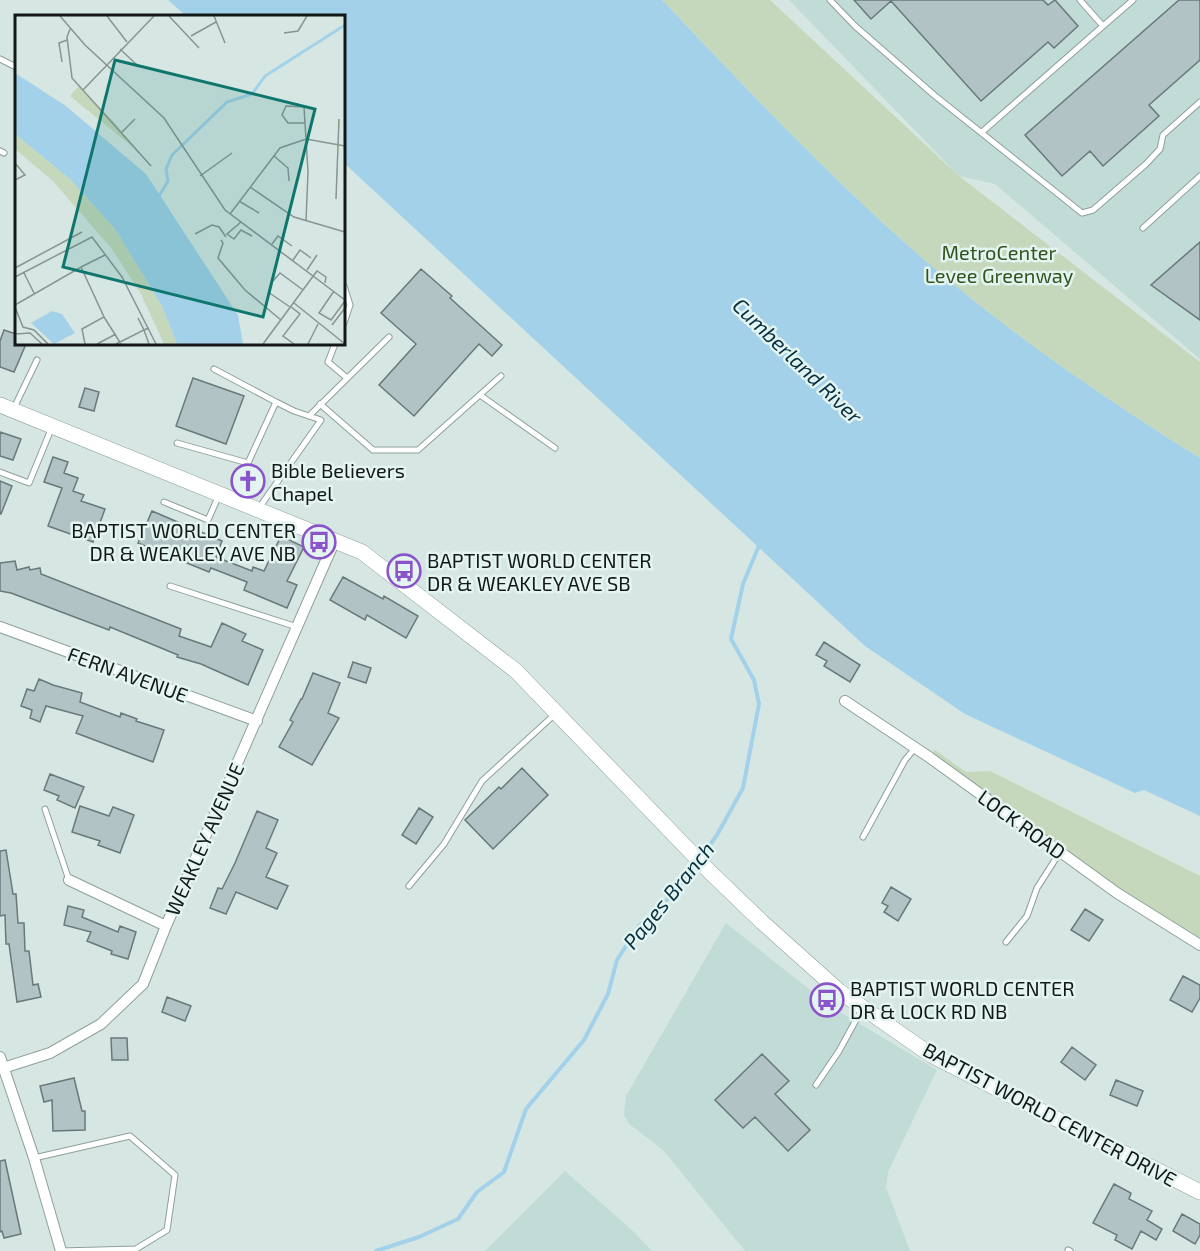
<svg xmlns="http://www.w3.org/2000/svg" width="1200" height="1251" font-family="'Exo 2',sans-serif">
  <rect width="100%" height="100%" fill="#d6e7e3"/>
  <!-- built -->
  <path fill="#c1dbd6" d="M789,0H1200V359L995,184L959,176Z
    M726,923L830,1006L937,1070L888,1172L886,1187L910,1251H745L663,1150L629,1124L624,1115L626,1096Z
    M565,1171L634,1232L652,1251H485Z"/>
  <!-- green -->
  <path fill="#c5d8bb" d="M662,0H770L959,176L1200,362V458C1089,389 982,314 886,226C808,154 735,77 662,0Z
    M935,750L966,772L990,771L1200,876V945L929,757Z"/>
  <!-- water -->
  <path fill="#a2d1e9" d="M168,0H662C735,77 808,154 886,226C982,314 1089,389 1200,458V816L1144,790L1135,793L965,714L865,646L344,163V16H186Z"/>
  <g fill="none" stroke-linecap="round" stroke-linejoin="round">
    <!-- stream -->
    <path stroke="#a2d1e9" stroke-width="4" d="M702,856L717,835L743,788L759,704L754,680L731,639L743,584L760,543
      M376,1251L419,1237L458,1219L477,1192L504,1172L526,1109L584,1040L608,994L617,960L639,926L675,892L695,864"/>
  </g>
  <!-- building -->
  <path fill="#b2c3c5" stroke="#69787a" stroke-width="1.5" d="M854,0H1043L1048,5L1055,0L1078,26L1054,48L1048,42L981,101L891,1L871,19Z
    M1179,0H1200V60L1149,105L1159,116L1103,166L1090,151L1062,176L1025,135Z
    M1200,242V320L1151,285Z
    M421,269L452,296L450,298L502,345L492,356L479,344L414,416L379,385L416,344L381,313Z
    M4,330L16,334V344H26L14,372L0,367V341Z
    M193,378L244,396L226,444L176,426Z
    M85,388L99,392L94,411L79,407Z
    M0,432L21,439L13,460L0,456Z
    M53,457L68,462L64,473L78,478L73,491L84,495L81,501L105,509L93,542L48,526L62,488L44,482Z
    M0,481L12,486L1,514H0Z
    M152,511L222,541L216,557L252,571L253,567L264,571L281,536L304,547L287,581L297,585L287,608L244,590L247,582L211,568L209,572L138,543Z
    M15,561L17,570L29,567L30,570L40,568L41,574L181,629L179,636L211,647L222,623L246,634L242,641L263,650L248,685L201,664L177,657L178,655L110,627L109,630L11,593L0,591V563Z
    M343,577L383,599L384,596L418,616L406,638L367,615L365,620L330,600Z
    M824,642L860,665L850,682L824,666L827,661L816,655Z
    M353,662L371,668L366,683L348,677Z
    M313,673L340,683L328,713L339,718L312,765L279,747L293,722L290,720L301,699H302Z
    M39,679L53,685L82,693L80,702L120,717L121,713L137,719L136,721L164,730L153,762L76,733L83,716L46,706L40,722L30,718L32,710L21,706L27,689L34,691Z
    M522,768L548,795L493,849L465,820L499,787L501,789Z
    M50,774L84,787L75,808L57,800L59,796L44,790Z
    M80,806L109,816L113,807L134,815L120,853L98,845L100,841L72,832Z
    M419,808L433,817L416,844L402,835Z
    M257,811L278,820L266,848L277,853L266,877L288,886L277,909L236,892L226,914L210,908L218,888L222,889L235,863Z
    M6,850L13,894H16L18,923H24L25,951H29L33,985L38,984L41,997L17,1002L9,944H6L5,915L0,916V851Z
    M891,887L911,899L898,921L884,912L888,906L882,903Z
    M68,906L84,910L82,917L118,932L120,926L136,932L128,959L111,954L112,951L87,941L91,932L64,925Z
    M1085,909L1103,920L1089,941L1071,930Z
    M1183,976L1200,985V998L1192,1012L1170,1000Z
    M167,997L191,1006L185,1021L162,1012Z
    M111,1038H127L128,1060H112Z
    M1072,1047L1096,1065L1085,1080L1061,1062Z
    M762,1054L789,1081L775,1094L810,1130L788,1151L755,1117L743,1128L715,1100Z
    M74,1078L82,1111H85V1130L53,1131L52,1100L44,1102L40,1086Z
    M1116,1080L1143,1091L1137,1106L1110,1095Z
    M5,1160L21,1234L4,1238L2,1231L0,1232V1161Z
    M1114,1184L1131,1193L1129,1199L1152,1211L1147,1220L1162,1229L1156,1240L1141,1231L1132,1249L1115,1240L1117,1235L1093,1223Z
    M1182,1214L1200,1224V1235L1195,1244L1173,1231Z"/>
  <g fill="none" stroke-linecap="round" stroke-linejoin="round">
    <!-- lane casing -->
    <g stroke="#8f9f9c" stroke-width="7">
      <path id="lane" d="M830,0L855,26L934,95L1082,213L1093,210L1146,164L1160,149L1163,135L1200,102
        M1080,0L1103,26L1133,0
        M0,59L16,67
        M982,132L1103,26
        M0,151L4,153
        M1143,228L1200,176
        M344,286L350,305L344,323
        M335,344L328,362L347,378
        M214,369L276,402
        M480,395L555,448
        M320,404L373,450H418L501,376
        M13,410L37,360
        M309,416L389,337
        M177,443L248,463L276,402L294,411L321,420L259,508
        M0,472L29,483L52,427
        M164,502L208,520L219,495
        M170,586L297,627
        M45,809L69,880
        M863,837L905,760L915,748
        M409,886L444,844L482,781L554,715
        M1006,942L1027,916L1037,888L1060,852
        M816,1085L839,1051L862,1009
        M34,1158L130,1136L175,1175L167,1230L136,1249L61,1251
        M1068,1250L1070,1251"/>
    </g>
    <!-- street casing -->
    <g stroke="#8f9f9c" stroke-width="12">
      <path id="street" d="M0,627L257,721
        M845,701L929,757L1117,893L1200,945
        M69,880L166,926
        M0,1057L34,1158L61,1251
        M0,1069L50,1053L101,1024L143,984L166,926L335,540"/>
    </g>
    <!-- secondary casing -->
    <g stroke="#8f9f9c" stroke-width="16">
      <path id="secondary" d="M0,405L362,552L516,671L710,872L762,922L839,991L931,1055L1200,1192"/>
    </g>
    <!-- lane -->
    <use href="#lane" stroke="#fff" stroke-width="5"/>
    <!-- street -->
    <use href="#street" stroke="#fff" stroke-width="10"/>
    <!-- secondary -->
    <use href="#secondary" stroke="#fff" stroke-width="15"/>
  </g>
  <!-- icons -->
  <defs>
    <g id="church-ring" transform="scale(1.725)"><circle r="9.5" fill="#e3f4f1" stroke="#8b54cb" stroke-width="1.5"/><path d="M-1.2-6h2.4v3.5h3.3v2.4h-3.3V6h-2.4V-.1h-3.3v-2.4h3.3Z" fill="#8b54cb"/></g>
    <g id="bus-ring" transform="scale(1.725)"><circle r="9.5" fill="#e3f4f1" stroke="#8b54cb" stroke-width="1.5"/><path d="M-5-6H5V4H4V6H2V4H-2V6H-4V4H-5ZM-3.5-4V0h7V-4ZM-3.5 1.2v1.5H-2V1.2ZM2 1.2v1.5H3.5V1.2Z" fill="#8b54cb"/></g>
  </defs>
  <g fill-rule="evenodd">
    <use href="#church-ring" x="248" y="481"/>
    <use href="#bus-ring" x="319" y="542"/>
    <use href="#bus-ring" x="404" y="571"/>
    <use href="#bus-ring" x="827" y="1000"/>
  </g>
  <g text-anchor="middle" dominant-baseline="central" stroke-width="5" stroke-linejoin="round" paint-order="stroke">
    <!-- park labels -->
    <g font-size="20" fill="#33531e" stroke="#e3f4f1">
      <text x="999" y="252">MetroCenter<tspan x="999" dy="23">Levee Greenway</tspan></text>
    </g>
    <!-- poi labels -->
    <g font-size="20" fill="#121817" stroke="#e3f4f1" text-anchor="start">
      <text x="271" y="470">Bible Believers<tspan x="271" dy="23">Chapel</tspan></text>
      <text x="296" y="530" text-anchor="end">BAPTIST WORLD CENTER<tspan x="296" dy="23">DR &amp; WEAKLEY AVE NB</tspan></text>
      <text x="427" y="560">BAPTIST WORLD CENTER<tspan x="427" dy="23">DR &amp; WEAKLEY AVE SB</tspan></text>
      <text x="850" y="988">BAPTIST WORLD CENTER<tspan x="850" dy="23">DR &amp; LOCK RD NB</tspan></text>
    </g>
    <!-- street labels -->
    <g font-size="20" fill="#121817" stroke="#e3f4f1">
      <text transform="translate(128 674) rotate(20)">FERN AVENUE</text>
      <text transform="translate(1022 824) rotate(36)">LOCK ROAD</text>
      <text transform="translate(204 839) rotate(-66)">WEAKLEY AVENUE</text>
      <text transform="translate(1050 1114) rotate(28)">BAPTIST WORLD CENTER DRIVE</text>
    </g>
    <!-- water labels -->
    <g font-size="21" font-style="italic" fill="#042f40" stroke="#e3f4f1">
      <text transform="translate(798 360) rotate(44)">Cumberland River</text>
      <text transform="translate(668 895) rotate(-51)">Pages Branch</text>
    </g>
  </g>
  <!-- overview -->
  <g transform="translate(15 15)">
    <rect width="330" height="330" fill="#d6e7e3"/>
    <path d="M64,71L99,107L125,138L55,81ZM0,119L56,165L100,214L147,291L162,329H149L126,279L96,233L38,166L0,134Z" fill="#c5d8bb"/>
    <path d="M0,58L51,91L131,159L223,300L228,329H162L147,291L100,214L56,165L0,119ZM37,296L47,299L60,318L39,329L16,308Z" fill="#a2d1e9"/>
    <path fill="none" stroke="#a2d1e9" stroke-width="3" d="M144,181L153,166L151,154L157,140L212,87L237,79L250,61L330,10"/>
    <path fill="none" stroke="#889491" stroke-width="1.5" d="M45,1L70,30L149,103L210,195L330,285M92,1L112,27M154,1L184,33M199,1L210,28M55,14L52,22L57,63L136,151M269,18L283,16L292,1M176,21L201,7M105,34L122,50M47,47L44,28L52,25M68,75L139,1M290,108H273L267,100L271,91L289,92L293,157L291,206M107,117L120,104M259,141L273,153L274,166M0,148L10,160L0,165M185,161L217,138M235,172L279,202L330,217M321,184L324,104M224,186L244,198M215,199L265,133L291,124L330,131M226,207L212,219L219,224L226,215L237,221M180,219L197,210L204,212L211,222M206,225L208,228L203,243L230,275L266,305M257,229L263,221L277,231M278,245L285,235L296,243M66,252L90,240M0,253L67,217M292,255L302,240M9,258L19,278M299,260L302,256L311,262L310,268M0,262L77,222L107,262L141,329M258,266L265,258L288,275M319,276L304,298L316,305L330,286M253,277L275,292M279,288L330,329M0,290L66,252L89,302L67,314L70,329M0,292L8,312L19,315L33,329M276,292L285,299L268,321L279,329M89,302L106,329M317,310L330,293M134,313L129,315L134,329M0,319L15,318L27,329M82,329L101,319M101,329L129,315L123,303M248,329L299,260M293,329L303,309"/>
    <path fill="#0f766e" fill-opacity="0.15" stroke="#0f766e" stroke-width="3" d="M100,45L300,94L248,302L48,252Z"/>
    <rect width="330" height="330" fill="none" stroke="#121817" stroke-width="3"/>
  </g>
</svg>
